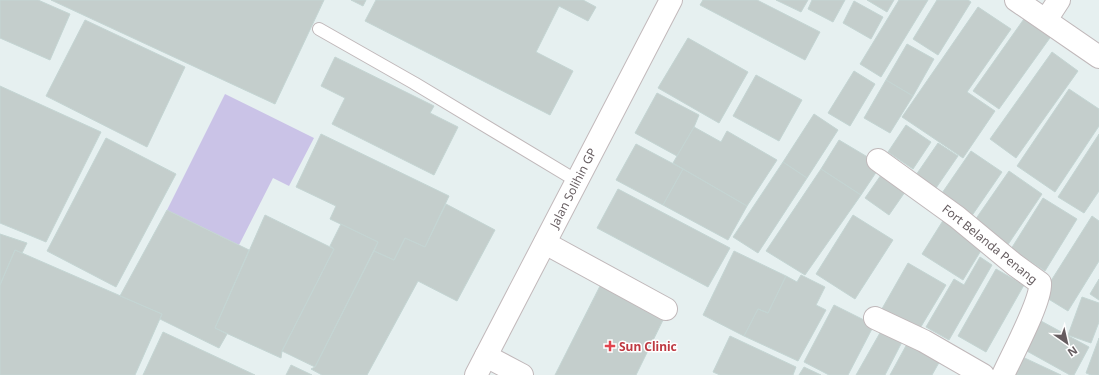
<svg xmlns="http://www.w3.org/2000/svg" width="1099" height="375" font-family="'Noto Sans',sans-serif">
  <rect width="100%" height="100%" fill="#e6f0f0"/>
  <!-- green -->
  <path fill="#cac3e7" d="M225,94L314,138L289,186L273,178L239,245L167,210Z"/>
  <!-- building -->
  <path fill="#c4cecc" stroke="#c4d5d3" d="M0,0H38L70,14L50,60L0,38Z
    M51,0H324L275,104Z
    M351,0H366L363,6Z
    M376,0H583L596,7L588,21L559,6L536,52L573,71L550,115L365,21Z
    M703,0H757L820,32L805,60L700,5Z
    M776,0H808L801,12Z
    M812,0H845L833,22L808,9Z
    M867,0H894L887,12Z
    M899,0H928L881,77L860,64Z
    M937,0H968L971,2L938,55L913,39Z
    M854,1L883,17L871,39L843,23Z
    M978,7L1011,29L967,92L995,111L963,158L902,117Z
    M1026,16L1052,35L999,109L973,91Z
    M85,20L185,67L147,147L46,96Z
    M688,38L748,72L719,123L658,88Z
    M907,44L934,59L913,96L886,80Z
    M1052,52L1078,71L1016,158L990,139Z
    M335,57L434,106L430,113L458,127L434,175L332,124L345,98L321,86Z
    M854,71L875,84L850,126L828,113Z
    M756,75L802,100L779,141L733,116Z
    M886,80L913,96L890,133L864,118Z
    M0,86L101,132L46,242L0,223Z
    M1069,89L1099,109V126L1055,192L1017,166Z
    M657,93L699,115L694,127L677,156L635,133Z
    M814,114L838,130L807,178L783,162Z
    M906,125L931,142L913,169L888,152Z
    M694,127L721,142L727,131L777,160L747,206L673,163Z
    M321,134L449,196L425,247L405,238L394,260L374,251L378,242L330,219L336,206L296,187Z
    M1099,134V191L1084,213L1058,197Z
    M106,138L176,174L116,287L47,251Z
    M839,140L881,165L861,195L821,169Z
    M938,143L958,156L936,188L916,175Z
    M636,144L683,169L663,205L616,180Z
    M971,151L1002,172L971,217L940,196Z
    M783,162L807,178L758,253L733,237Z
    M683,169L747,206L728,240L663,205Z
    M821,169L861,195L805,275L766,251Z
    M1009,171L1042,194L1007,246L973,223Z
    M881,175L905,192L889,215L865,198Z
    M618,189L730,248L708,287L597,228Z
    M1043,198L1077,219L1045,271L1011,249Z
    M446,204L495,230L457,301L418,281L367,375H322L311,369L315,367L374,251L394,260L405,238L425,247Z
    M167,210L249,250L215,328L227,334L219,348L160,319L162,314L120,296Z
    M265,215L334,249L282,351L281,358L215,328Z
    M853,215L893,240L855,299L816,274Z
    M1092,216L1099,221V261L1068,311L1042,295Z
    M944,219L985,244L963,280L922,254Z
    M341,224L378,242L315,367L282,351L334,249L330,246Z
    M0,234L27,243L22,253L15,250L0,285Z
    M15,250L162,314L135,375H0V285Z
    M734,251L786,276L768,313L758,309L744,336L703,315Z
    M980,257L992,265L949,340L926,327L954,279L964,285Z
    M908,263L946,285L916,335L879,314Z
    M996,269L1024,285L986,352L958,336Z
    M801,275L825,287L816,305L826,310L798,361L744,336L758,309L768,313L786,276L797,282Z
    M1099,279V300L1090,294Z
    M601,284L665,316L636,375H555Z
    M1082,297L1099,303V322L1091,343L1068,335Z
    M834,305L874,325L848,375H829L804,362Z
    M1041,321L1089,347L1074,375H1070L1025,350Z
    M881,331L902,342L885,375H856Z
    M163,332L255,375H143Z
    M730,336L796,367L793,375H720L713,372Z
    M1099,338V375H1091L1086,373Z
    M908,342L941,359L932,375H890Z
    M1014,353L1061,375H1004Z
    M291,365L312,375H286Z
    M804,367L821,375H799Z"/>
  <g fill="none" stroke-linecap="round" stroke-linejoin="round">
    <!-- lane casing -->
    <g stroke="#c0b8ba" stroke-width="14">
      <path id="lane" d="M319,29L414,83L577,181"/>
    </g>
    <!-- street casing -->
    <g stroke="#c0b8ba" stroke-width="24">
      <path id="street" d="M1016,0L1099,57
        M1046,20L1059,0
        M878,160L957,217L1015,265L1040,283C1042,300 1011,357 1003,375
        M545,243L666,309
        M875,318L924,341L983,375
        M486,356L522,375"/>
    </g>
    <!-- secondary casing -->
    <g stroke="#c2b9bb" stroke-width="24">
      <path id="secondary" d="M476,375L671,0"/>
    </g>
    <!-- lane -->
    <use href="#lane" stroke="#fff" stroke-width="12"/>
    <!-- street -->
    <use href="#street" stroke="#fff" stroke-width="22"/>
    <!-- secondary -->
    <use href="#secondary" stroke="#fff" stroke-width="22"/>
  </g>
  <!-- markers -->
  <path fill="#e0444e" stroke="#fff" stroke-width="1.5" d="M608 340h4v4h4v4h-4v4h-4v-4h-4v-4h4z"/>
  <g text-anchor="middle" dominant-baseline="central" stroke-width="3" stroke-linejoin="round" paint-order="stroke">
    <!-- street labels -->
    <g font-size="12" fill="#665d60" stroke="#fff">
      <text transform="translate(573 188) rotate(-63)">Jalan Solihin GP</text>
      <text transform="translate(990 244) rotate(39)">Fort Belanda Penang</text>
    </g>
    <!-- health labels -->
    <g font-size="12" font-weight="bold" fill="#be3a42" stroke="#fff" text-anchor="start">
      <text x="619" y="346">Sun Clinic</text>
    </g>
  </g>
  <!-- north arrow -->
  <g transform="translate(1067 343) rotate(146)" stroke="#ffffff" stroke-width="3" paint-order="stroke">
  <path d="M0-3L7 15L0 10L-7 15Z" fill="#665d60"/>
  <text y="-6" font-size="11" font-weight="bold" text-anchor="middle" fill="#665d60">N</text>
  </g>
</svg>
